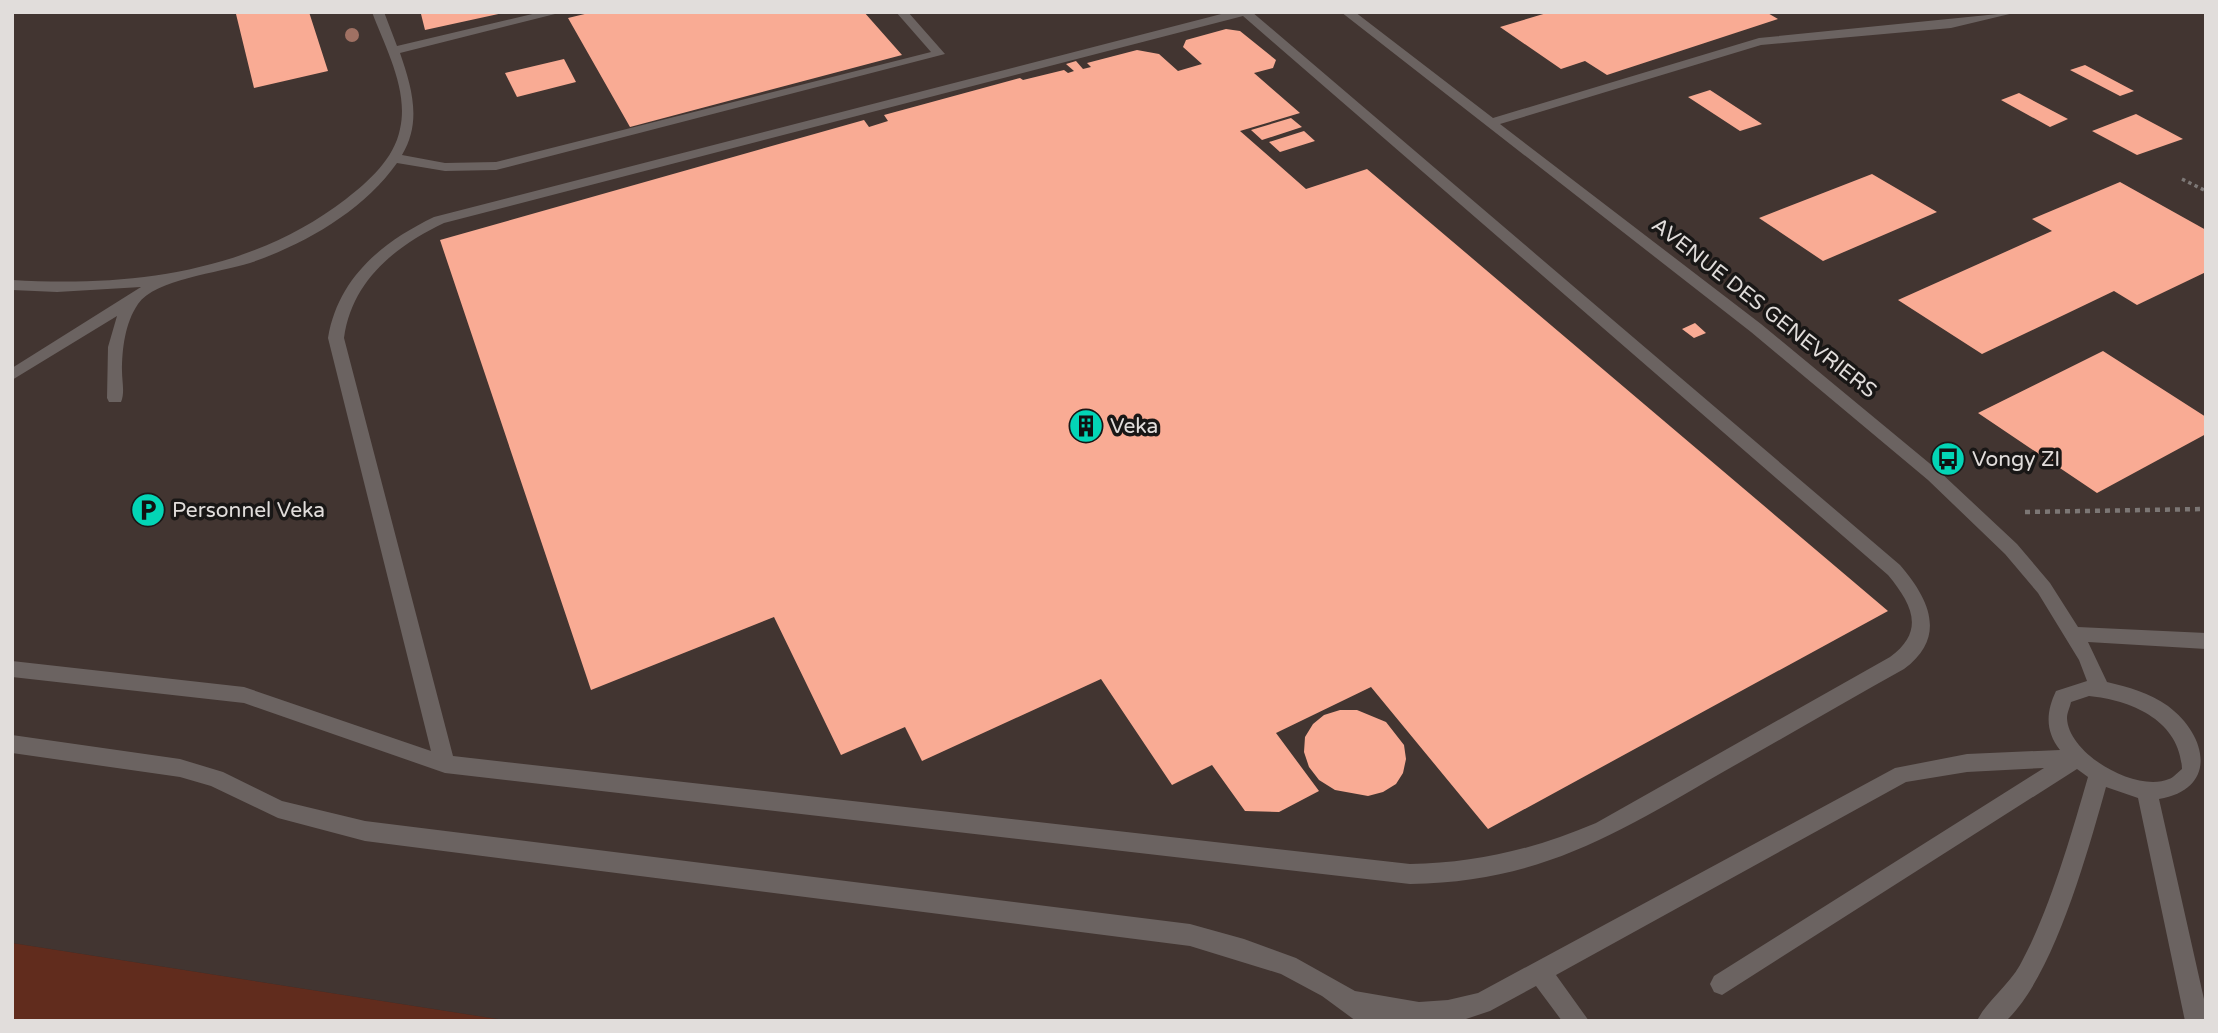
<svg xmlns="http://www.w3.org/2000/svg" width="2218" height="1033" font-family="'Varela Round',sans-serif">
  <rect width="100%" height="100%" fill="#342e2c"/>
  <!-- built -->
  <path fill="#423531" d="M12,12H2206V1021H510L12,943Z"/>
  <!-- green -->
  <path fill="#612c1d" d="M12,943L510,1021H12Z"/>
  <!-- building -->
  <path fill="#f9ab94" d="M243,12H309L328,71L254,88L236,14Z
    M429,12H503V13L425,30L421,14Z
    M593,12H864L902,55L630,127L568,18Z
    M1550,12H1766L1778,19L1607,75L1585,61L1561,69L1500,27Z
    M1226,29L1240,31L1276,60L1273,68L1254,73L1300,113L1240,131L1306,189L1367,169L1888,611L1488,829L1371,687L1276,733L1319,791L1279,812L1245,811L1212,765L1172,785L1101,679L922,761L905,727L841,755L774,617L591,690L440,240L864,120L869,127L888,121L884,115L1020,78L1023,80L1064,70L1068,73L1074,71L1066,64L1076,61L1083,69L1091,67L1087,63L1137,50L1159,54L1178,71L1202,64L1183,47L1186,40Z
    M564,59L576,82L517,97L505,73Z
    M2085,65L2134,91L2120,96L2070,70Z
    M1710,90L1762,124L1740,131L1688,97Z
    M2019,93L2068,119L2050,127L2001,100Z
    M2136,114L2183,139L2137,155L2092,131Z
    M1291,118L1302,127L1262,140L1251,130Z
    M1304,131L1315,141L1280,152L1269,142Z
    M1872,174L1937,212L1823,261L1759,218Z
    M2120,182L2206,230V272L2137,305L2114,291L1982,354L1898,300L2052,231L2032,219Z
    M1695,323L1706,333L1694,338L1682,329Z
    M2103,351L2206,417V434L2097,493L1978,413Z
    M1340,710H1357L1386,722L1404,745L1406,759L1403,773L1396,784L1383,792L1368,796L1335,790L1319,780L1309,767L1304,752L1305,737L1313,724L1324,715Z"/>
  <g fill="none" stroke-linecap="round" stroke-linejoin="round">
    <!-- path-far1 -->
    <path stroke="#7c7775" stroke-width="3.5" stroke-dasharray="3.5 3.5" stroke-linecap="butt" d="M2182,179L2206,191"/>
    <!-- path -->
    <path stroke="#7c7775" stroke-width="4.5" stroke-dasharray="5 5" stroke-linecap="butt" d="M2025,512L2206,509"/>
    <!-- minor -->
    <path fill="#6b6361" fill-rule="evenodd" d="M372,12H384L397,46L541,12H563L400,53C412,88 422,122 402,155L445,163L496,162L931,52L896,12H908L945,54L496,170L445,171L397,163C363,211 305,244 250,263C219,273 155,279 138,304C125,323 122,349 122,371C122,381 125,393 121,402H109L107,398L108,347L117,316L12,380V368L141,287L57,292L12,290V280C129,287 250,273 346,199C369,181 394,159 400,129C409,90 385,47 372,12Z
      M1229,12H1252L1900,565C1930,600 1947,637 1904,669C1843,703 1783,738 1723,772C1614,835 1540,882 1410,884L445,773L244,703L12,677V661L244,687L431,751L328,338C338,278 382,242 434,217ZM1243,16L1888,575C1912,604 1926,631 1890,657L1596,823C1535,849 1476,863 1410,864L453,756L344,338C352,281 394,247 444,223Z
      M1341,12H1355L1493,118L1759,38L2018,12L1951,28L1761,45L1500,124L1761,324L1940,472L2017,544L2050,583L2078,627L2206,633V649L2088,642L2107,682C2128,687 2150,693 2168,706C2208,736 2218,789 2159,799L2206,1008V1021H2185L2138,798L2106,787C2088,851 2054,976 2006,1021H1977C1985,1003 2009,985 2020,965C2049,912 2071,836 2088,777L2077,769L1722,995L1714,992L1710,984L1714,976L2044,768L1967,772L1906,782L1556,975L1589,1021H1562L1536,986L1490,1011L1460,1021H1356L1322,996L1281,974L1190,946L365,841L278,818L211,786L180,777L12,753V735L180,759L223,772L282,801L365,821L1190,924L1244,939L1296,958L1355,991L1419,1002L1448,1000L1478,993L1895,768L1967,754L2060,750C2045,731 2046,712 2056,691L2087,681L2079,660L2038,593L2005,554L1928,480L1751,332ZM2089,696C2132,700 2180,721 2182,769C2178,772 2173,778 2169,779C2136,793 2068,754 2067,718C2067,713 2070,707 2071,702Z"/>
  </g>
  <!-- trees -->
  <circle fill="#a07163" cx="352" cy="35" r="7"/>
  <!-- icons -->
  <defs>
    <g id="building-disc" transform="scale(1.75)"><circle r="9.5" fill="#03d5b6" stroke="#191716"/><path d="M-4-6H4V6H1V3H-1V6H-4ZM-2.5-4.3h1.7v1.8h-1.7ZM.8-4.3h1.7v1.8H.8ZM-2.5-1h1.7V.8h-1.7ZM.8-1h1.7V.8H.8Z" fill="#111"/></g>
    <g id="bus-disc" transform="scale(1.75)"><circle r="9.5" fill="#03d5b6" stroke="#191716"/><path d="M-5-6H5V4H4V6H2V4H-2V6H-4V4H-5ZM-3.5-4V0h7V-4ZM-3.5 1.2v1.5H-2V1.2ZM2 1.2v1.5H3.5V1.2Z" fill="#111"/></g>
    <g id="parking-disc" transform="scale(1.75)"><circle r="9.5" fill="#03d5b6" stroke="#191716"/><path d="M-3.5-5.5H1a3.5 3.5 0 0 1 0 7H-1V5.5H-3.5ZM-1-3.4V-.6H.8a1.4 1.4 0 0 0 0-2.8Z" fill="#111"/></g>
  </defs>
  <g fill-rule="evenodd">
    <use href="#building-disc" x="1086" y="426"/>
    <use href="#bus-disc" x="1948" y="459"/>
    <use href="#parking-disc" x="148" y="510"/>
  </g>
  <g text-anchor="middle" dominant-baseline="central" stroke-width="7" stroke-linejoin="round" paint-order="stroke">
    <!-- street labels -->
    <g font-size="21" fill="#e1dddb" stroke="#191716">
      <text transform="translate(1764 308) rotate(38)">AVENUE DES GENEVRIERS</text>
    </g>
    <!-- poi labels -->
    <g font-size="21" fill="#e1dddb" stroke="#191716" text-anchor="start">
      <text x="1110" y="426">Veka</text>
      <text x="1972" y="459">Vongy ZI</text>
      <text x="172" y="510">Personnel Veka</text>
    </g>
  </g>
  <!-- border -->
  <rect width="2218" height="1033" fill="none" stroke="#e1dddb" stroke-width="28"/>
</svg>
